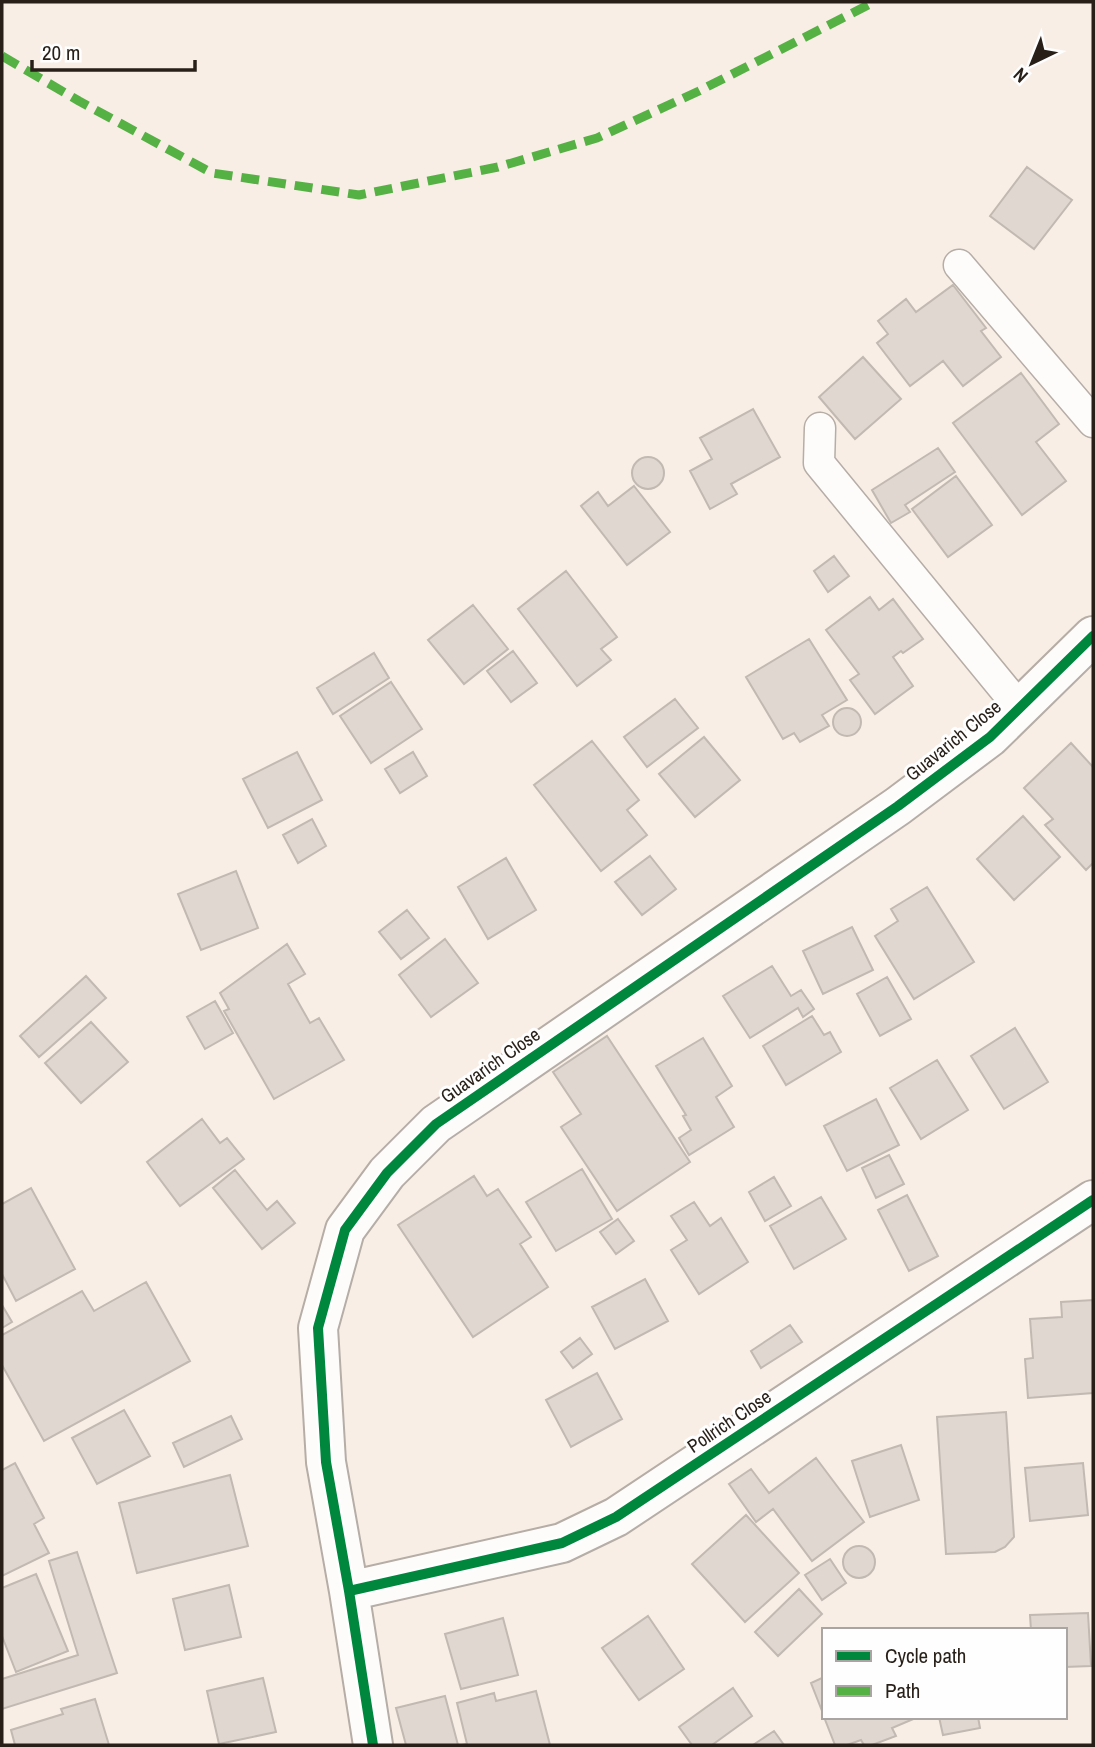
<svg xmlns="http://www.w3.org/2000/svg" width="1095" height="1747" font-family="'Archivo Narrow',sans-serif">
  <rect width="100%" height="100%" fill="#f8eee6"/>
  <!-- building -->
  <path fill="#e0d7d0" stroke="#c1b9b2" stroke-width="2" d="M1027,167L1072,200L1034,249L990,216Z
    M953,285L986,328L981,331L1001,357L963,386L943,361L910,386L877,343L888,334L878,321L906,299L916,312Z
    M863,357L901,399L855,439L819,397Z
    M1021,373L1059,424L1036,442L1066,481L1022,515L953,423Z
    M753,409L780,457L731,484L737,494L710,509L690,471L712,459L700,438Z
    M938,448L955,472L905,505L910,512L891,523L872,490Z
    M632 473a16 16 0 1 1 32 0a16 16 0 1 1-32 0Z
    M956,476L992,525L948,557L912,509Z
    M634,486L670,532L627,565L581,506L598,492L608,506Z
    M834,556L849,576L828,592L814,571Z
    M566,571L617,637L601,649L611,660L577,686L518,609Z
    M870,597L879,610L893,599L923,639L903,653L901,651L893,657L913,686L875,714L850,680L859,674L826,630Z
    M473,605L508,649L464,684L428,640Z
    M809,639L847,700L822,715L829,726L800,742L794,733L783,739L746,677Z
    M513,651L537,683L511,702L487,671Z
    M374,653L389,678L333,714L317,688Z
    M391,682L422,729L371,763L340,716Z
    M675,699L698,728L647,767L624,737Z
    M833 722a14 14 0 1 1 28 0a14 14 0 1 1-28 0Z
    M704,737L740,780L695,817L659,774Z
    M592,741L639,800L627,810L647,835L601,871L534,785Z
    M1071,743L1093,767V863L1086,870L1045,825L1053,819L1024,788Z
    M297,752L322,800L268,828L243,779Z
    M413,752L427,776L400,793L385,769Z
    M1023,816L1060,857L1014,900L977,859Z
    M312,819L326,846L298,863L283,835Z
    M650,856L676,889L642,915L615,882Z
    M506,858L536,910L488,939L458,887Z
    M236,871L258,928L201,950L178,894Z
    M927,887L974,962L914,999L875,936L898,921L891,909Z
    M407,910L429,938L401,959L379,932Z
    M852,927L873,970L823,994L803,951Z
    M445,939L478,983L431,1017L399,975Z
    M287,944L305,974L288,984L310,1023L319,1018L344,1060L274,1099L224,1011L229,1009L220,993Z
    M772,966L791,996L801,990L814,1009L803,1017L798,1008L750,1038L723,996Z
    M86,976L106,998L39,1057L20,1036Z
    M887,977L911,1019L880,1036L857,994Z
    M215,1001L233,1033L205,1049L187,1017Z
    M812,1016L824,1035L830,1032L841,1052L786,1085L763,1046Z
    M91,1022L128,1062L81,1103L45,1063Z
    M1015,1028L1048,1082L1004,1109L971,1056Z
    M607,1036L690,1162L617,1211L561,1127L581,1114L553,1072Z
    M703,1038L732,1086L716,1097L734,1127L689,1155L679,1138L691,1130L683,1116L686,1115L656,1066Z
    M937,1060L968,1110L921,1139L890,1088Z
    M876,1099L899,1145L847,1171L824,1126Z
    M202,1119L220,1143L227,1138L244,1159L180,1206L147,1162Z
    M889,1155L904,1184L876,1198L862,1168Z
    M582,1169L612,1219L556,1251L526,1202Z
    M235,1170L267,1210L277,1201L295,1223L262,1249L213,1188Z
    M474,1176L487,1196L498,1189L531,1237L520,1244L548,1287L473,1337L398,1225Z
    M774,1177L791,1206L765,1221L749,1192Z
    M31,1188L75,1269L16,1301L2,1274V1204Z
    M907,1195L938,1256L909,1271L878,1210Z
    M821,1197L846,1239L794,1269L770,1226Z
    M694,1202L710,1226L721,1218L748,1262L699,1294L671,1250L687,1240L671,1216Z
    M618,1219L634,1241L616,1254L600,1232Z
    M645,1279L668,1321L615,1349L592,1307Z
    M146,1282L190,1361L44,1441L2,1365V1335L82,1291L94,1311Z
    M1093,1300V1393L1028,1398L1025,1359L1033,1358L1030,1319L1062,1317L1061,1302Z
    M2,1305L12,1322L2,1328Z
    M790,1325L802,1342L761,1368L751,1351Z
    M580,1338L592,1354L573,1368L561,1352Z
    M597,1373L622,1419L571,1447L546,1400Z
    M124,1410L150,1456L97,1484L72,1438Z
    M1006,1412L1014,1537L1005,1547L995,1552L946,1554L937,1417Z
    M231,1416L242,1439L184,1467L173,1443Z
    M901,1445L919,1500L870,1517L852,1461Z
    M816,1458L864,1522L812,1561L773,1509L756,1522L729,1484L751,1469L769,1493Z
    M15,1463L44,1518L34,1524L49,1553L2,1576V1470Z
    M1083,1463L1088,1515L1030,1521L1025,1468Z
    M230,1475L248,1546L137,1573L119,1503Z
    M746,1515L799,1573L745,1622L692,1564Z
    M843 1562a16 16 0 1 1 32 0a16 16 0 1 1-32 0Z
    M77,1552L117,1673L2,1709V1679L78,1655L49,1561Z
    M830,1559L846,1583L822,1600L805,1575Z
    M36,1574L68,1651L16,1672L2,1636V1588Z
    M229,1585L241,1637L185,1650L173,1599Z
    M799,1589L822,1614L778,1656L755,1632Z
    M1088,1613L1091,1666L1065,1667V1630H1031L1030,1615Z
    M648,1616L684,1669L639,1700L602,1648Z
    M503,1618L518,1675L461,1689L445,1634Z
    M824,1677V1716L811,1683Z
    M263,1678L276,1732L219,1744L207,1691Z
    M733,1688L752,1716L712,1745H692L679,1727Z
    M536,1691L550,1745H462L467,1744L457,1703L494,1693L496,1701Z
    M445,1696L458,1745H406L396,1708Z
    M95,1699L109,1745H15L11,1730L63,1714L61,1709Z
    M824,1717H918L892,1728L896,1736L872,1745H864L861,1740L847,1745H835Z
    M939,1717H978L980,1728L943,1735Z
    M774,1731L784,1745H753Z"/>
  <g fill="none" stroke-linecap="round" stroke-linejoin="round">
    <!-- service casing -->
    <g stroke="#b5ada6" stroke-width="33">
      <path id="service" d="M959,265L1093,422
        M820,428L819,463L1020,708"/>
    </g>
    <!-- minor casing -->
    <g stroke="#b5ada6" stroke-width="42">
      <path id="minor" d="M349,1591L562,1543L616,1517L1093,1200
        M373,1745L349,1591L326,1462L318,1328L345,1230L387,1173L436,1124L898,806L990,737L1093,636"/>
    </g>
    <!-- service -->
    <use href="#service" stroke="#fefcfb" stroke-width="30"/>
    <!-- minor -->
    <use href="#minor" stroke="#fefcfb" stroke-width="38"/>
    <!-- quiet -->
    <path stroke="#56b145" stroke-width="9" stroke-dasharray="18 9" stroke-linecap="butt" d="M2,56L79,101L212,173L359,195L498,167L597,138L699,91L874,2"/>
    <!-- cycleway casing -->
    <g stroke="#fefefe" stroke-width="15">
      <path id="cycleway" d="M349,1591L562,1543L616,1517L1093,1200
        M373,1745L349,1591L326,1462L318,1328L345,1230L387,1173L436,1124L898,806L990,737L1093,636"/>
    </g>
    <!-- cycleway -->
    <use href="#cycleway" stroke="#00873e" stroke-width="10"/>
  </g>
  <g text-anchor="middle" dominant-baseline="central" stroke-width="6" stroke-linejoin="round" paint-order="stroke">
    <!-- street labels -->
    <g font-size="19" fill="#271f18" stroke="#fefefe">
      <text transform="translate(953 740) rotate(-39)">Guavarich Close</text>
      <text transform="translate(490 1065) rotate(-35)">Guavarich Close</text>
      <text transform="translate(729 1421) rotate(-34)">Pollrich Close</text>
    </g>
  </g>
  <!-- border -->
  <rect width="1095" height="1747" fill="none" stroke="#271f18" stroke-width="7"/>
  <!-- legend -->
  <rect x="822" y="1628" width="245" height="91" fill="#fefefe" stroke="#a8a5a2" stroke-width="2"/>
  <rect x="836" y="1651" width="35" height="10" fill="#00873e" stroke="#a8a5a2" stroke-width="2"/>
  <text x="885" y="1663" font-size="21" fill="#271f18">Cycle path</text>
  <rect x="836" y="1686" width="35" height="10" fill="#56b145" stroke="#a8a5a2" stroke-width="2"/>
  <text x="885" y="1698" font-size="21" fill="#271f18">Path</text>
  <!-- north arrow -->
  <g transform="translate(1032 63) rotate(223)" stroke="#fefefe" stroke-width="5" paint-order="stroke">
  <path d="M0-5L12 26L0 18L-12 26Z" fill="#271f18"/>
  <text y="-10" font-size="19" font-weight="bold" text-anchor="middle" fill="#271f18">N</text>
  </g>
  <!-- scale -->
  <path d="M32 60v10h163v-10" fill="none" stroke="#271f18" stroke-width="3.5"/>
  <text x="42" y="60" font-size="21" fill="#271f18" stroke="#fefefe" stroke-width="5" paint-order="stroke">20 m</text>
</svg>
